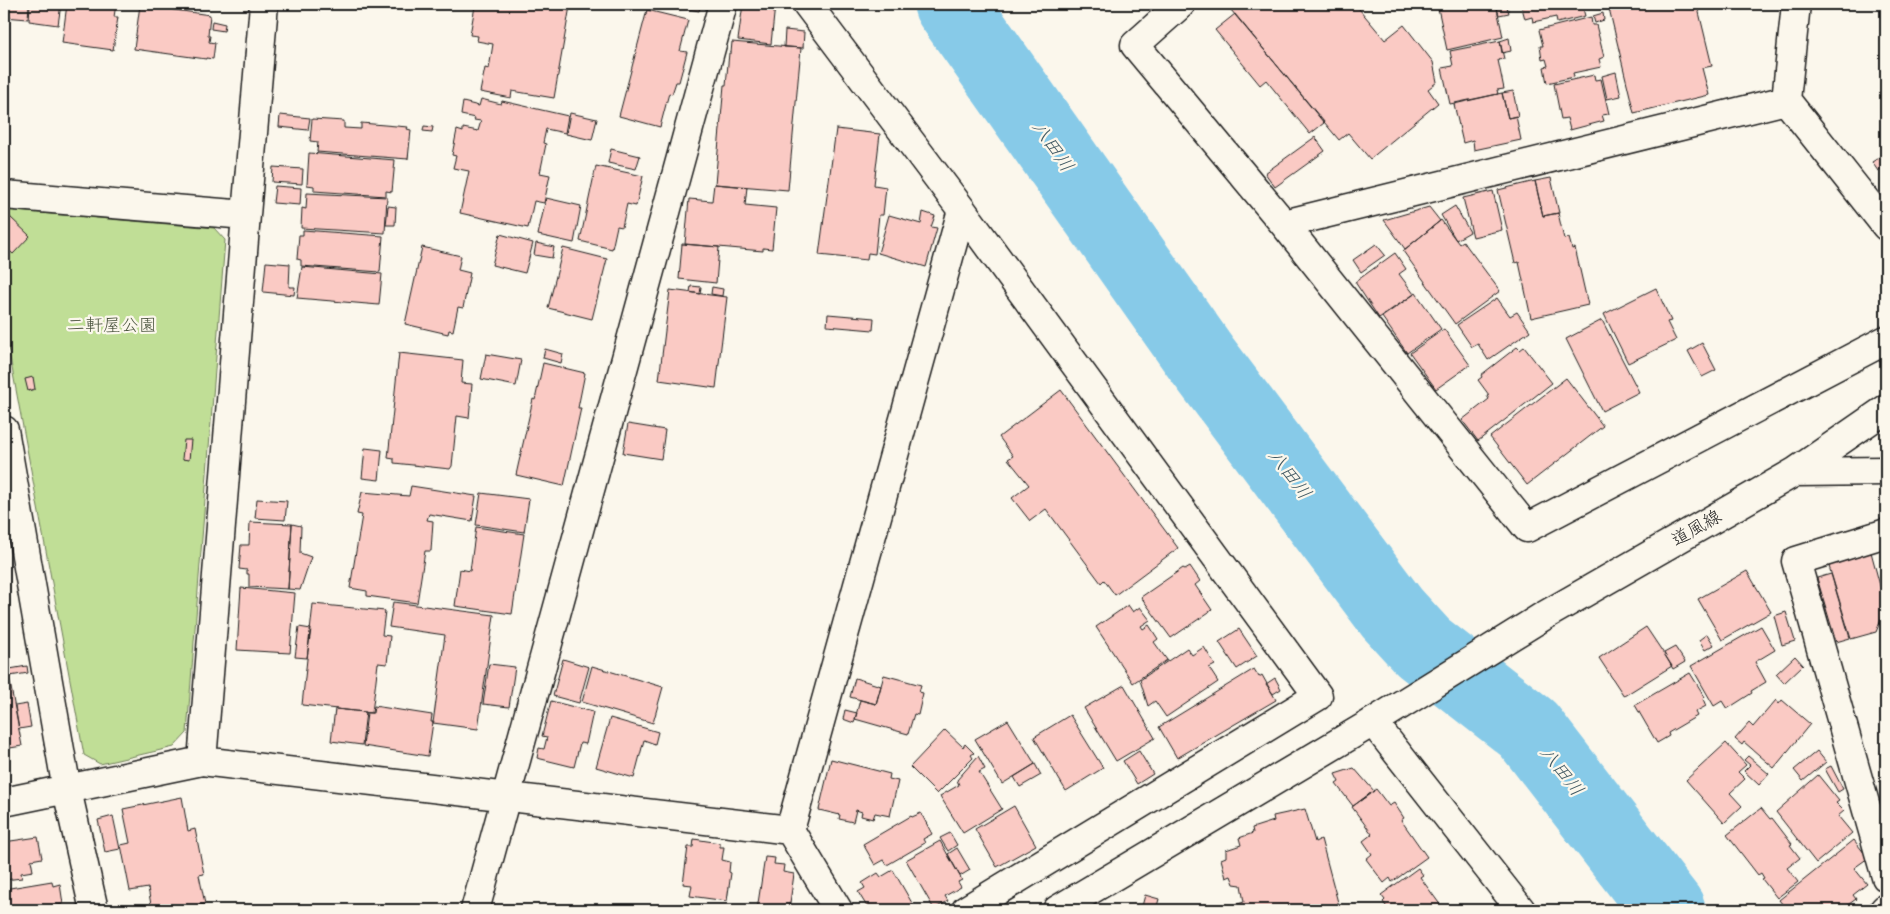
<svg xmlns="http://www.w3.org/2000/svg" width="1890" height="914" font-family="Kalam,'Klee One',sans-serif">
  <rect width="100%" height="100%" fill="#fbf7ec"/>
  <filter id="ink" filterUnits="userSpaceOnUse"><feTurbulence type="fractalNoise" baseFrequency=".02" numOctaves="2"/><feDisplacementMap in="SourceGraphic" scale="10" xChannelSelector="R" yChannelSelector="G"/><feConvolveMatrix kernelMatrix="1 2 1 2 8 2 1 2 1" color-interpolation-filters="sRGB"/></filter>
  <g filter="url(#ink)">
    <!-- green -->
    <path fill="#c0de96" stroke="#6e7d59" d="M4,210L214,228L225,240L187,733L174,747L100,764L84,755L4,325Z"/>
    <g fill="none" stroke-linecap="round" stroke-linejoin="round">
      <!-- river -->
      <path stroke="#87cae8" stroke-width="75" d="M951,4L1201,358L1392,613L1423,647L1528,729L1668,910"/>
    </g>
    <!-- building -->
    <path fill="#facac4" stroke="#1c1c1c" d="M4,4H29L28,19L4,17Z
      M30,4H61L58,25L29,21Z
      M67,4H116L114,17H118L113,50L62,43Z
      M484,4H567L570,6L554,98L512,91L511,98L480,92L485,68L489,69L493,44L477,41L478,36L470,35L475,6L483,7Z
      M662,4H701L699,11Z
      M743,4H771V5H775L771,44L738,40Z
      M1226,4H1355L1385,40L1404,25L1433,62L1437,82L1428,89L1438,103L1370,159L1348,133L1339,140Z
      M1458,4H1496L1503,37L1447,50L1438,8Z
      M1496,4H1506L1509,13L1499,15Z
      M1521,4H1585L1582,5L1585,16L1557,23L1556,17L1533,22L1532,17L1525,19Z
      M1608,4H1697L1712,66L1702,68L1709,95L1634,113Z
      M140,5L210,15L208,36H210L209,42L215,43L213,59L206,58V59L134,49Z
      M647,10L688,20L680,51L687,52L679,82H676L672,94L669,93L660,127L619,116Z
      M1603,13L1604,20L1595,23L1593,16Z
      M1235,14L1324,123L1310,134L1266,80L1260,85L1215,30Z
      M1591,17L1592,25H1596L1604,57L1599,59L1601,67L1573,73L1574,77L1547,83L1544,67L1548,66L1546,59L1542,60L1540,46H1543L1539,30Z
      M212,21L225,24L224,31L211,29Z
      M785,30L804,32L803,48L784,47Z
      M1509,38L1511,51L1502,53L1500,41Z
      M1500,41L1504,59L1498,60L1504,89L1497,90L1498,94L1450,104L1442,68L1453,66L1450,51Z
      M732,42L801,48L788,190L715,184L724,85H726L729,53H731Z
      M1616,72L1621,96L1607,99L1602,76Z
      M1594,75L1595,80L1601,79L1609,114L1602,115L1604,121L1570,130L1567,118L1561,119L1554,84Z
      M1513,91L1518,116L1508,118L1502,93Z
      M1502,93L1508,118L1516,116L1521,140L1474,150L1473,140L1463,143L1454,104Z
      M481,99L501,104L502,101L568,116L565,133L546,129L543,143L546,144L540,173L550,175L544,203L534,201L528,228L460,213L469,171L453,168L456,156L452,155L457,130L463,132V128L478,131L481,121L474,120L475,118L461,115L463,102L479,106Z
      M570,113L597,119L592,140L566,134Z
      M280,115L310,118L308,130L279,127Z
      M312,119L344,121V128L361,129V123L408,127L407,129L411,130L408,159L317,152L318,142L310,141Z
      M424,126L433,127L432,132L423,131Z
      M836,129L880,134L874,185L886,187L883,215H879L875,254L868,253L867,260L819,255Z
      M1315,137L1325,151L1275,187L1265,173Z
      M611,149L640,156L636,169L608,163Z
      M309,153L395,160L392,192L386,191V196L314,191V186L307,185Z
      M1886,153V165L1878,171L1872,162Z
      M596,166L643,176L636,206L627,204L622,227L617,226L612,249L580,241Z
      M273,167L303,169L302,184L272,182Z
      M1551,178L1559,213L1543,216L1535,181Z
      M1535,181L1543,216L1558,213L1564,239L1569,238L1572,249L1575,248L1588,305L1531,318L1519,262L1515,263L1498,190Z
      M714,184L747,187L745,205L776,208L772,249L763,248V251L685,244L689,199L712,201Z
      M275,186L301,188L300,205L273,203Z
      M1493,191L1502,230L1473,237L1463,198Z
      M307,193L387,197L385,233L301,228L302,208L306,209Z
      M546,198L581,206L574,243L538,235Z
      M388,206L396,207L395,225H386Z
      M1455,206L1470,232L1456,240L1441,215Z
      M1429,207L1440,221L1405,249L1384,220Z
      M923,212L935,216L931,227L937,228L926,267L878,253L889,215L921,224Z
      M10,217L30,236L13,254L4,246V223Z
      M1441,220L1459,244L1463,241L1500,291L1455,324L1403,251Z
      M303,230L383,236L380,272L301,266V260L297,259L299,235H303Z
      M500,234L533,243L525,273L492,265Z
      M536,243L554,247L552,258L534,255Z
      M682,244L719,247L716,283L679,279Z
      M1376,244L1385,255L1361,272L1353,260Z
      M422,247L461,256L458,270L470,273L463,308L458,307L453,331L449,330L448,334L405,324Z
      M563,248L607,259L592,319L548,308Z
      M1395,253L1406,269L1399,274L1414,294L1379,318L1355,282Z
      M266,262L290,264L289,287H295L294,295L263,292Z
      M302,267L382,274L379,305L297,298Z
      M691,286L701,287L700,294L690,292Z
      M712,287L723,289L722,296L711,294Z
      M1656,288L1671,321L1667,322L1676,340L1628,363L1604,314Z
      M670,290L727,297L716,388L659,380Z
      M1416,293L1441,329L1407,353L1382,317Z
      M1497,298L1510,316L1517,312L1530,331L1488,360L1478,344L1472,347L1457,325Z
      M828,314L874,318L873,330L827,326Z
      M1602,320L1639,392L1602,411L1566,339Z
      M1444,329L1470,365L1436,389L1410,353Z
      M1702,343L1716,370L1702,377L1688,351Z
      M1517,347L1520,350L1524,347L1552,383L1478,441L1462,420L1489,399L1487,396L1489,395L1478,380L1482,377L1481,375Z
      M545,349L563,354L561,363L543,358Z
      M399,353L463,360L461,383L472,384L469,418L457,416L452,466L450,469L394,463V459L388,458Z
      M486,354L521,360L516,386L481,379Z
      M543,363L585,373L578,408H581L564,486L516,475L533,399L535,400Z
      M33,377L35,389L28,391L25,379Z
      M1566,378L1603,426L1527,485L1490,437Z
      M1061,390L1178,548L1115,595L1104,580L1101,583L1046,509L1030,521L1012,498L1029,485L1008,459L1013,456L999,437Z
      M628,424L665,430L661,459L623,453Z
      M184,440H191L189,460L182,459Z
      M365,448L382,450L379,480L362,478Z
      M411,486L476,496L472,521L429,514L427,520L433,521L431,551H425L417,603L367,596V591L350,588L362,515L357,514L362,492L409,496Z
      M481,493L529,499L524,532L476,525Z
      M257,499L287,501L285,520L255,518Z
      M250,522L292,524L288,589L249,587V574H247V570L239,569L241,545H249Z
      M292,524L301,526L300,553L311,557L300,590L288,589Z
      M476,527L524,534L512,614L455,606L460,569L470,571Z
      M1871,552L1886,608L1876,632L1851,639L1828,563Z
      M1190,566L1200,581L1195,585L1212,610L1171,638L1141,597L1183,568L1185,569Z
      M1747,571L1771,612L1722,640L1698,599Z
      M1831,574L1850,638L1836,642L1817,578Z
      M241,588L295,593L290,653L237,650Z
      M393,602L494,615L478,729L433,723L445,635L389,627Z
      M313,604L385,611L382,635L390,636L387,664L378,663L372,713L302,705Z
      M1128,605L1133,612L1140,607L1150,620L1141,626L1143,629L1149,625L1158,639L1154,642L1167,660L1133,683L1096,627Z
      M1786,612L1795,641L1782,645L1774,616Z
      M1761,626L1775,650L1755,662L1766,682L1751,691L1752,693L1727,709L1722,701L1714,706L1691,666Z
      M299,627L311,629L307,658L295,657Z
      M1646,627L1672,666L1624,696L1599,658Z
      M1239,629L1257,656L1237,669L1219,642Z
      M1707,634L1714,645L1705,650L1699,640Z
      M1204,647L1215,665L1209,668L1218,682L1166,717L1155,701L1148,706L1140,680L1187,648L1192,655Z
      M1675,647L1685,662L1673,669L1664,653Z
      M1795,656L1803,665L1784,683L1776,674Z
      M563,659L589,667L579,703L553,696Z
      M489,664L515,667L509,707L483,704Z
      M27,666L28,673L4,677V670Z
      M592,666L663,687L653,723L582,702Z
      M1254,669L1259,677L1262,675L1276,700L1177,758L1159,727Z
      M1690,673L1705,697L1703,699L1706,706L1695,712L1697,716L1668,733L1669,736L1657,743L1635,705Z
      M884,675L921,685L919,692L923,693L918,715L914,714L908,734L855,719L860,700L876,704Z
      M9,677L22,746L4,749V678Z
      M855,678L881,686L876,704L850,697Z
      M1275,678L1281,689L1273,694L1266,684Z
      M1124,685L1155,738L1116,761L1084,708Z
      M1776,700L1779,704L1782,700L1810,724L1774,768L1744,742L1742,745L1735,739L1749,723L1753,727Z
      M551,701L593,712L586,744L580,743L574,767L537,758L539,748L544,749L547,737L542,736Z
      M27,704L31,727L19,729L15,706Z
      M374,706L432,715L431,722H433L428,756L363,746L367,713H373Z
      M335,709L366,712L362,745L331,741Z
      M845,710L857,713L854,723L843,719Z
      M1070,715L1103,768L1066,791L1034,737Z
      M610,718L658,732L655,744L644,740L634,778L596,767Z
      M1008,720L1035,764L1002,784L975,739Z
      M945,730L963,747L965,744L974,753L971,755L973,758L937,794L910,767Z
      M1726,743L1746,765L1738,772L1745,779L1730,793L1742,806L1724,823L1686,780Z
      M1139,751L1153,774L1137,784L1123,761Z
      M1817,751L1826,762L1803,781L1794,770Z
      M978,756L985,769L979,772L1002,809L963,833L940,796L959,785L957,780Z
      M1748,756L1769,774L1759,785L1744,771L1750,765L1744,760Z
      M831,759L890,774L889,779L898,781L890,816L875,813L873,819L861,816L862,812L856,810L853,822L839,819L840,815L819,810Z
      M1035,764L1041,775L1020,787L1014,777Z
      M1831,766L1843,789L1838,792L1825,769Z
      M1354,768L1374,791L1353,806L1336,784L1339,782L1335,774Z
      M1818,775L1839,801L1836,803L1844,811L1838,816L1852,833L1816,863L1776,812Z
      M1376,789L1389,806L1394,803L1404,818L1401,820L1427,857L1392,882L1390,878L1384,883L1366,859L1372,854L1363,841L1372,834L1352,807Z
      M182,797L188,831L195,829L204,874L199,875L205,904L174,910H152L148,888L130,891L121,845L130,843L123,809Z
      M1014,806L1036,845L997,867L975,829Z
      M1761,808L1770,819L1772,818L1792,844L1790,845L1800,858L1787,868L1798,882L1777,898L1762,879L1764,878L1761,873L1758,875L1727,835Z
      M1305,809L1315,842L1321,839L1340,910H1229V907L1244,902L1241,885L1234,884L1231,876L1226,878L1221,859L1226,857V850L1241,845L1239,838L1253,833L1252,828L1274,821L1273,816Z
      M921,813L932,834L923,839L925,843L887,865L884,860L875,865L863,844L911,816L912,817Z
      M113,816L120,849L105,852L98,820Z
      M950,833L957,845L948,851L940,838Z
      M38,837L42,858L31,860L33,871L21,873L22,878L4,880V842Z
      M694,839L720,843V847H724L722,860L730,862L729,872L731,873L727,901L690,896L692,885L683,884L688,847H693Z
      M1854,840L1868,858L1854,868L1867,884L1853,895L1856,899L1841,910H1787L1779,900Z
      M940,841L962,880L958,882L961,887L945,896L948,901L934,909L906,860Z
      M957,848L970,870L960,876L948,854Z
      M765,857L775,858L774,864L784,865L783,872L794,874L789,910H757Z
      M1418,868L1423,875L1420,877L1444,910H1389L1383,902L1385,900L1381,895Z
      M893,870L916,910H869L858,892L865,888L862,883L878,873L881,877Z
      M52,881L53,886L60,884L63,904L37,908V910H4V898H5L4,889Z
      M1145,895L1159,899L1156,910H1141Z
      M200,905L201,910H174Z"/>
    <g fill="none" stroke-linecap="round" stroke-linejoin="round">
      <!-- minor casing -->
      <g stroke="#1c1c1c" stroke-width="31">
        <path id="minor" d="M807,4L962,210L1318,696L966,910
          M1181,4L1135,45L1284,224L1527,528L1886,340
          M1796,4L1786,100L1886,226
          M4,195L246,215L202,761
          M246,215L264,4
          M1284,224L1786,100
          M4,430L67,790L94,910
          M1886,533L1796,561L1886,877
          M1373,722L1521,910
          M4,802L202,761L790,830L838,910
          M790,830L962,210
          M475,910L723,4
          M1884,910L1886,908"/>
      </g>
      <!-- tertiary casing -->
      <g stroke="#1c1c1c" stroke-width="31">
        <path id="tertiary" d="M1795,472L1886,471
          M1057,910L1373,722L1542,617L1795,472L1886,409"/>
      </g>
      <!-- minor -->
      <use href="#minor" stroke="#fbf7ec" stroke-width="28"/>
      <!-- tertiary -->
      <use href="#tertiary" stroke="#fbf7ec" stroke-width="28"/>
    </g>
  </g>
  <g text-anchor="middle" dominant-baseline="central" stroke-width="4.5" stroke-linejoin="round" paint-order="stroke">
    <!-- park labels -->
    <g font-size="18" fill="#4d5641" stroke="#fbf7ec">
      <text x="112" y="326">二軒屋公園</text>
    </g>
    <!-- street labels -->
    <g font-size="18" fill="#1c1c1c" stroke="#fbf7ec">
      <text transform="translate(1697 529) rotate(-30)">道風線</text>
    </g>
    <!-- water labels -->
    <g font-size="19" font-style="italic" fill="#415963" stroke="#fbf7ec">
      <text transform="translate(1052 147) rotate(55)">八田川</text>
      <text transform="translate(1289 475) rotate(53)">八田川</text>
      <text transform="translate(1561 772) rotate(52)">八田川</text>
    </g>
  </g>
  <!-- margin -->
  <rect width="1890" height="914" fill="none" stroke="#fbf7ec" stroke-width="20"/>
  <rect x="10" y="10" width="1870" height="894" fill="none" stroke="#1c1c1c" stroke-width="2" filter="url(#ink)"/>
</svg>
